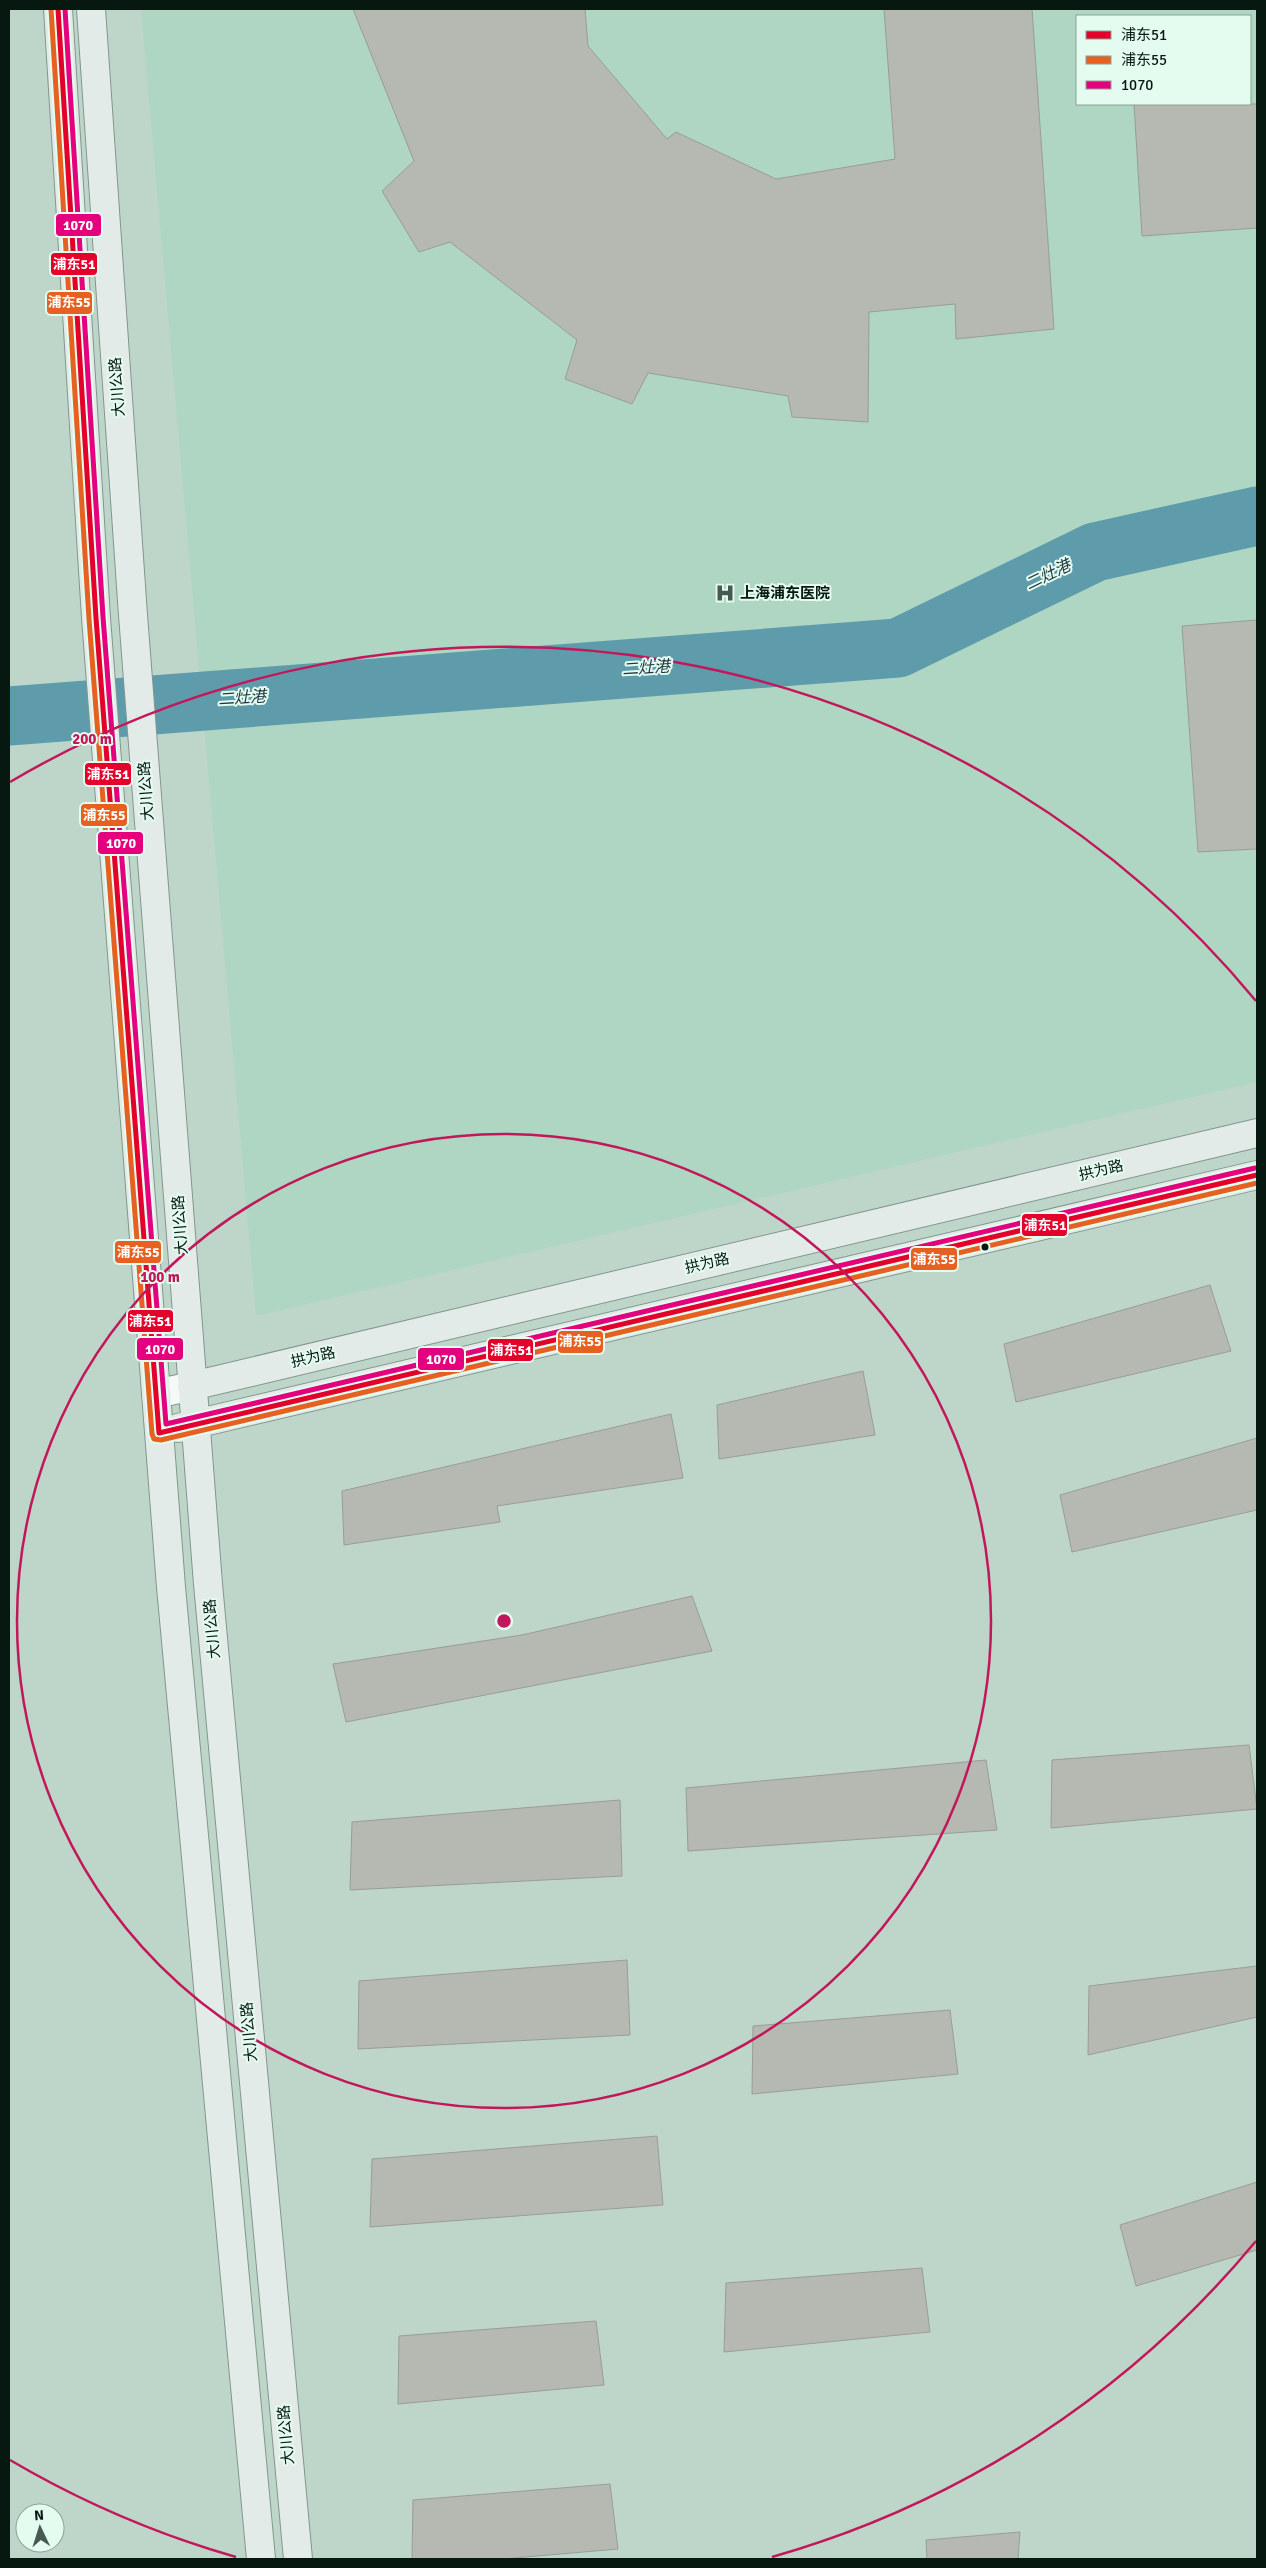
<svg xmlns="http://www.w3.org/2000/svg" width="1266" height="2568" font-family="Signika,'Noto Sans SC',sans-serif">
  <rect width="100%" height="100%" fill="#bed6ca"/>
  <!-- built -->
  <path fill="#aed6c3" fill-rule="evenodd" d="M141,9H1257V1082L256,1316ZM1077,16H1250V104H1077Z"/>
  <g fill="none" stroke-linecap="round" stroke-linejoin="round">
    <!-- river -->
    <path stroke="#5e9cac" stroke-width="59" d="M9,716L898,648L1095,552L1257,516"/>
  </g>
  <!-- building -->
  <path fill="#b6b9b1" stroke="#999d95" d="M353,9H585L588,46L667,139L676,132L776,179L895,159L884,9H1032L1054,329L956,339L955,304L869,312L868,422L792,417L788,396L648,373L632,404L565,379L577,340L450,242L419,252L382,191L414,161Z
    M1134,104H1257V228L1142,236Z
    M1257,620V849L1198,852L1182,626Z
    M1210,1285L1231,1351L1016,1402L1004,1344Z
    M863,1371L875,1435L719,1459L717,1405Z
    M671,1414L683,1478L497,1506L500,1522L344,1545L342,1491Z
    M1257,1438V1510L1072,1552L1060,1495Z
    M692,1596L712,1651L346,1722L333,1664L522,1635Z
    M1249,1745L1257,1809L1051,1828L1052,1760Z
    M986,1760L997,1830L688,1851L686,1788Z
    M620,1800L622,1876L350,1890L352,1822Z
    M627,1960L630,2035L358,2049L359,1981Z
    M1257,1966V2017L1088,2055L1089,1986Z
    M950,2010L958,2074L752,2094L753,2026Z
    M657,2136L663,2205L370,2227L372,2159Z
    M1257,2182V2250L1136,2286L1120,2225Z
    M922,2268L930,2332L724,2352L726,2283Z
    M596,2321L604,2385L398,2404L399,2336Z
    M610,2484L618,2549L503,2559H412L413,2500Z
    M1020,2532L1018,2559H927L926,2540Z"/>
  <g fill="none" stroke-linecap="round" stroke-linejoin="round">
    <!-- tertiary casing -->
    <g stroke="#83968e" stroke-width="30">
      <path id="tertiary" d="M156,1394L192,1386"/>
    </g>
    <!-- secondary casing -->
    <g stroke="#83968e" stroke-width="30">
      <path id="secondary" d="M58,9L96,618L171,1587L261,2559
        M91,9L133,615L208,1584L298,2559
        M192,1386L1257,1133
        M178,1428L1257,1175"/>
    </g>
    <!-- tertiary -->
    <use href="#tertiary" stroke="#f5f9f7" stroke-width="28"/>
    <!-- secondary -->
    <use href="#secondary" stroke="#e3ebe8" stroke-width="28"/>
    <!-- bus-1 casing -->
    <g stroke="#e4fbf0" stroke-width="9">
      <path id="bus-1" d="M58,9L96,618L159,1433L1257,1175"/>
    </g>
    <!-- bus-2 casing -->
    <g stroke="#e4fbf0" stroke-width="9">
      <path id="bus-2" d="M51,9L89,619L152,1434L154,1439L161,1440L1257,1183"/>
    </g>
    <!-- bus-3 casing -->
    <g stroke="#e4fbf0" stroke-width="9">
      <path id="bus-3" d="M65,9L103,617L166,1424L1255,1168"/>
    </g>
    <!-- bus-1 -->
    <use href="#bus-1" stroke="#e4002b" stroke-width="5"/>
    <!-- bus-2 -->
    <use href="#bus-2" stroke="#e66121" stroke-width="5"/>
    <!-- bus-3 -->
    <use href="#bus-3" stroke="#e5007d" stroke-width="5"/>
  </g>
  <!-- distance rings -->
  <g fill="none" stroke="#c2185b" stroke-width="2.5">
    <circle cx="504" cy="1621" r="487"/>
    <path d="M1256 2241A974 974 0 0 1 772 2557M236 2557A974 974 0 0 1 10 2460M10 782A974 974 0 0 1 1256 1001"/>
  </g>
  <!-- icons -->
  <defs>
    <g id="hospital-bare" transform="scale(1.5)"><path d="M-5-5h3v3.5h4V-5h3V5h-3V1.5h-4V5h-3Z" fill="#475a52" stroke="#e4fbf0" stroke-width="2.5" paint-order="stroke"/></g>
  </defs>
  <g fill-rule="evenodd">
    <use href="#hospital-bare" x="725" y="593"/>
  </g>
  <!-- markers -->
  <circle fill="#071811" stroke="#e4fbf0" stroke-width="2" cx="985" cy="1247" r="4.5"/>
  <g text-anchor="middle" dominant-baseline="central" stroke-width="4" stroke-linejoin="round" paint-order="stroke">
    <!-- street labels -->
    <g font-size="15" fill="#071811" stroke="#e4fbf0">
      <text transform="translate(117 387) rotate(-94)">大川公路</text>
      <text transform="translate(146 791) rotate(-94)">大川公路</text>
      <text transform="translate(1101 1170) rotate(-13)">拱为路</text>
      <text transform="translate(180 1225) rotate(-94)">大川公路</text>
      <text transform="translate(707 1263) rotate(-13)">拱为路</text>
      <text transform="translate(313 1357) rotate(-13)">拱为路</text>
      <text transform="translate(212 1629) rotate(-95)">大川公路</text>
      <text transform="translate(249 2032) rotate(-95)">大川公路</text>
      <text transform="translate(286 2435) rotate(-95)">大川公路</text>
    </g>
    <!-- poi labels -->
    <g font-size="15" font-weight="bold" fill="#071811" stroke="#e4fbf0" text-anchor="start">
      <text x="740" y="593">上海浦东医院</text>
    </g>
    <!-- water labels -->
    <g font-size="16" font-style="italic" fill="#1c343e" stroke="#e4fbf0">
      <text transform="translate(1048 575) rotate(-26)">二灶港</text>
      <text transform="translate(646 668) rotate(-4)">二灶港</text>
      <text transform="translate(242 698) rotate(-4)">二灶港</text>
    </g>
  </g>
  <circle cx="504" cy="1621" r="8" fill="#c2185b" stroke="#e4fbf0" stroke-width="2.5"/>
  <g font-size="15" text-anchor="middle" font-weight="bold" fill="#c2185b" stroke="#e4fbf0" stroke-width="4" stroke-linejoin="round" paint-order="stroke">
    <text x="92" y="744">200 m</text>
    <text x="160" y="1282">100 m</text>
  </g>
  <g stroke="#e4fbf0" stroke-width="2">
    <rect x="55" y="213" width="47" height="24" rx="5" fill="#e5007d"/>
    <rect x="50" y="252" width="48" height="24" rx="5" fill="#e4002b"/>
    <rect x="46" y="291" width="47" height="24" rx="5" fill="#e66121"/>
    <rect x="84" y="762" width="48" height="24" rx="5" fill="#e4002b"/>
    <rect x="80" y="803" width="48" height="24" rx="5" fill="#e66121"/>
    <rect x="97" y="831" width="47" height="24" rx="5" fill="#e5007d"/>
    <rect x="1021" y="1213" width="47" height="24" rx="5" fill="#e4002b"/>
    <rect x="114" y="1240" width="48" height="24" rx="5" fill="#e66121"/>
    <rect x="910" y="1247" width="48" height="24" rx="5" fill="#e66121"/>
    <rect x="127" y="1309" width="47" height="24" rx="5" fill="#e4002b"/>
    <rect x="557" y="1330" width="47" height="24" rx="5" fill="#e66121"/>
    <rect x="136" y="1337" width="48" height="24" rx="5" fill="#e5007d"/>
    <rect x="487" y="1338" width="47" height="24" rx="5" fill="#e4002b"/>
    <rect x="417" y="1347" width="48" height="24" rx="5" fill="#e5007d"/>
  </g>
  <g font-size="14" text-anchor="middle" font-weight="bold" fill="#fff">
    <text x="78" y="230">1070</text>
    <text x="74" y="269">浦东51</text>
    <text x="69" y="307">浦东55</text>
    <text x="108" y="779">浦东51</text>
    <text x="104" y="820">浦东55</text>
    <text x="121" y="848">1070</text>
    <text x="1045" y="1230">浦东51</text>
    <text x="138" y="1257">浦东55</text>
    <text x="934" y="1264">浦东55</text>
    <text x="150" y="1326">浦东51</text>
    <text x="580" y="1346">浦东55</text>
    <text x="160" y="1354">1070</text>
    <text x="511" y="1355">浦东51</text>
    <text x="441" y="1364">1070</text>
  </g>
  <!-- border -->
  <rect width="1266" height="2568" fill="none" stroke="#071811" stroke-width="20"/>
  <!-- legend -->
  <rect x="1076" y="15" width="175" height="90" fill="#e4fbf0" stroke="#8ca097"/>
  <rect x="1086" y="31" width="25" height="8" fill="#e4002b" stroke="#8ca097"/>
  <text x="1121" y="40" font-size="15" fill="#071811">浦东51</text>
  <rect x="1086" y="56" width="25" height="8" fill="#e66121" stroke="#8ca097"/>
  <text x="1121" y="65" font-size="15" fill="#071811">浦东55</text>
  <rect x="1086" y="81" width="25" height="8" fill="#e5007d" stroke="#8ca097"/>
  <text x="1121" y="90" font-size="15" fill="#071811">1070</text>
  <!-- north arrow -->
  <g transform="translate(40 2528) rotate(356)"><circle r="24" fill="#e4fbf0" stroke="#8ca097"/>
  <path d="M0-4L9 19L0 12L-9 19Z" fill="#475a52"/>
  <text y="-8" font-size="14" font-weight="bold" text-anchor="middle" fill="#071811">N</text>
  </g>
</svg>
